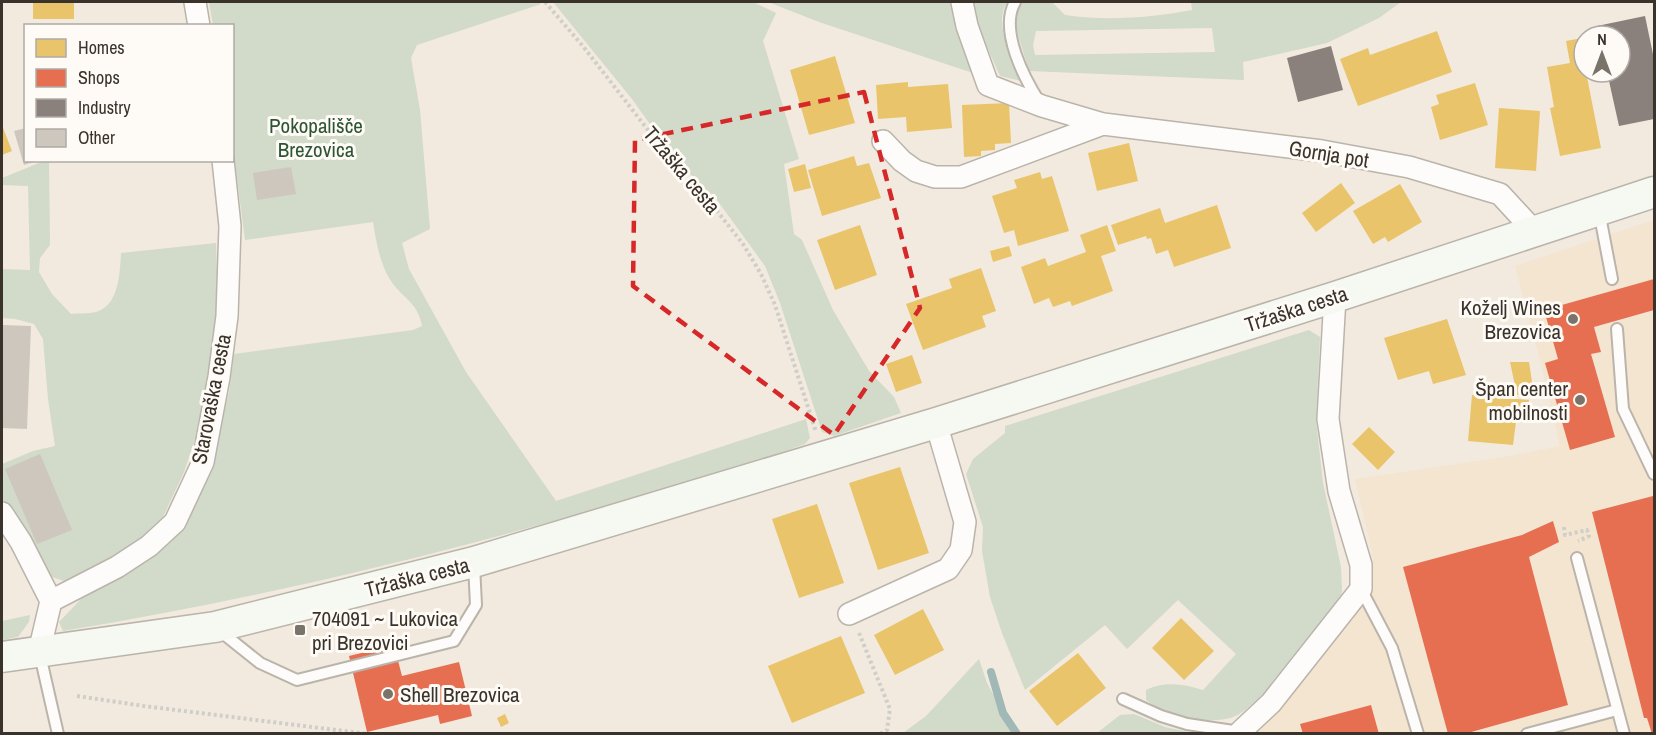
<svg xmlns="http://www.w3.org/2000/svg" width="1656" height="735" font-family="'Archivo Narrow',sans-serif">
  <rect width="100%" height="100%" fill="#f2eade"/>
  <!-- built -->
  <path fill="#f4e5d1" d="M1654,220V733L1257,734L1352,619L1372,590L1373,557L1355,479L1504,457L1560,446L1540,360L1515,266Z"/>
  <!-- green -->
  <path fill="#d2daca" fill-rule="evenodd" d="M209,2H539L541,4L417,45L411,58L420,110L430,229L402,243L409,269L466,372L556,501L806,419L810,438L805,444C744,466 681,484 619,502C436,556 251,600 63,631L59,622L83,597L153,556L211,466L229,392L234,354L413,330L422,326C418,302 403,299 391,281C380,265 376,241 373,222L245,240L232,140V26L213,25Z
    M553,2H753L776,13L763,41L799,159L784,164L794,234L802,240L833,310L869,371L894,397L901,413L834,436L822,432L780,303L765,266L717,200L692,176L659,137L632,99Z
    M768,2H954L963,47L976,74L819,22Z
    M967,2H1007C992,27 1015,56 1021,81L1000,76Z
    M1018,2H1052L1065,15C1107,21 1150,18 1192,10L1191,2H1401L1379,18L1327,43L1243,62L1244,80L1029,71L1014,22ZM1212,28L1215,52L1035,55L1033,45L1036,31Z
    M44,161H49L50,245L40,258L39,272L52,294L71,314C79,313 89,314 96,312C119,306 120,272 121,253L216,243L218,301L205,394L196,437L184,472L163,517L137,541L96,567L64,581L52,577L4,502L2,496V464L33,451L55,446L48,399L43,339L34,324L15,319L2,318V269L30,270L28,186L2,185V178Z
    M1309,330L1320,337L1316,420L1323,483L1341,567L1342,591L1338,605C1317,630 1258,711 1230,718C1211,723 1183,719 1165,712C1159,709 1152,704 1146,700V690C1165,681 1183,684 1203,690L1236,654L1178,600L1127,649L1105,625L1025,690L1002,633L990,597L982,551L983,527L966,474L973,459L1005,433V426Z
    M30,615L29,622L18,637L2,640V621Z
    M979,659L987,683L1014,733H903L926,716Z
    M1134,714L1165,727L1193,733H1097L1120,715Z"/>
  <!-- homes -->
  <path fill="#e9c46a" d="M33,2H74V19H33Z
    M1437,31L1452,72L1358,106L1340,59L1368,48L1370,55Z
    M1582,38L1584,72H1586L1601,148L1560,156L1550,108L1554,107L1547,67L1570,63L1566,41Z
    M835,56L855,123L809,135L790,70Z
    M908,82V87L948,84L952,128L907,132L906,117L878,119L876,85Z
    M1475,83L1488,125L1440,140L1431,107L1439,104L1436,95Z
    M1009,103L1011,143L995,144V150L981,151V156L964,157L962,105Z
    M1499,108L1540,111L1536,171L1495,168Z
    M2,125L12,151L2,155Z
    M1129,143L1138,181L1097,191L1088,153Z
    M854,156L857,166L869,163L881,198L822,216L808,170Z
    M805,164L811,188L794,192L788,169Z
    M1040,172L1042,179L1052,176L1069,231L1018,246L1014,230L1004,233L992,196L1017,188L1014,180Z
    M1341,183L1355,203L1316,232L1302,213Z
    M1400,184L1422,222L1388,242L1385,237L1373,244L1353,211Z
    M1217,205L1231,248L1174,267L1168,250L1156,254L1151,238L1147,239L1146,236L1118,245L1111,225L1160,208L1165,223Z
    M860,225L877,275L835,290L817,240Z
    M1107,225L1116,251L1101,256L1113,291L1072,306L1070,301L1053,307L1049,298L1034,304L1021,267L1045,258L1048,266L1086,252L1080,235Z
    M1009,246L1012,256L993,262L990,251Z
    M981,268L996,311L982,316L986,327L923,350L906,304L952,288L949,279Z
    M1447,319L1466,375L1433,384L1429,371L1398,380L1384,338Z
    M912,355L922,383L896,392L886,364Z
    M1510,362H1529L1534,395H1517Z
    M1472,395L1529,400L1526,423L1516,422L1513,445L1468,441Z
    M1369,427L1395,452L1378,470L1352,444Z
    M900,467L929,553L878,570L849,483Z
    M817,504L844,583L799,598L772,519Z
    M923,609L944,650L895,675L874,635Z
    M1181,618L1214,651L1184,680L1152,648Z
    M841,636L865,693L792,723L768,666Z
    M1078,653L1106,688L1057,726L1029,691Z
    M505,714L509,723L501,727L497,718Z"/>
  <!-- shops -->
  <path fill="#e76f51" d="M1654,279V310L1594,327L1601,352L1591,354L1615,437L1570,450L1545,363L1558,359L1544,310Z
    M1653,496L1654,502V734H1652L1647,718H1644L1592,512Z
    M1553,521L1559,542L1529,557L1568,705L1464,734H1448L1403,567L1522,535Z
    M394,645L402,676L459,662L472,716L440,724L438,715L367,732L349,656Z
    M1371,705L1379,734H1303L1300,724Z"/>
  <!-- industry -->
  <path fill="#8a817c" d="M1645,16L1654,59V119L1619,126L1607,72H1620V36H1600L1597,26Z
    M1331,46L1343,90L1298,102L1287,58Z"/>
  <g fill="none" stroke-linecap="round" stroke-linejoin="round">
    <!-- stream -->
    <path stroke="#a0b8b6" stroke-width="8" d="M991,672L1003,713L1017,734"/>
  </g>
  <!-- building -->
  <path fill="#cec7be" d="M26,128V160L36,161L24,165L14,131Z
    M291,167L296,194L257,200L253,173Z
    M2,325L31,326L27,429L2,428Z
    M40,454L72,530L37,544L5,469Z"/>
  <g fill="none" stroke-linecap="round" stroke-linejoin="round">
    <!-- lane casing -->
    <g stroke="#bab4ab" stroke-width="14">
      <path id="lane" d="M1015,2C999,30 1024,78 1040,103
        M1599,211L1612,279
        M1617,329L1623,409L1654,474
        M1577,558L1624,734
        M1361,589L1392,648L1418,734
        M220,631L260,663L297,680L454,641L476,605L474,565
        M40,655L58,734
        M1123,699L1161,716L1187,724L1240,732
        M1527,734L1617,710"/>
    </g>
    <!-- street casing -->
    <g stroke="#bab4ab" stroke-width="24">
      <path id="street" d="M195,2L199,26
        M962,2L967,26L988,85L1042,106L1103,124L1322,151L1409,167L1500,194L1535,232
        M883,141L902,161L916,171L935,177H961L1103,124
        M2,513L21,542L51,601L39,652
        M51,601L117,567L149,546L175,522L203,462L219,377L227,316L230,226L223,160
        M849,614L948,569L961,550L965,522L936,423
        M1240,732L1271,703L1361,589V565L1339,491L1328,419L1335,297"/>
    </g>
    <!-- secondary casing -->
    <g stroke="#bab4ab" stroke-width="33">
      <path id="secondary" d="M2,657L215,627L474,562L936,423L1335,297L1654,192"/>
    </g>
    <!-- path -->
    <path stroke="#d0cec9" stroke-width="4" stroke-dasharray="3 3" stroke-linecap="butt" d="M545,2L582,45L669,157L717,211L743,244L761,274L775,305L816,432
      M1564,527L1565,535L1587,530L1589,536L1578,541
      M859,633L890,709L887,730L880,734
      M77,696L144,706L368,734"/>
    <!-- lane -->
    <use href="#lane" stroke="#fdfcfa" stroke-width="10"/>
    <!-- street -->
    <use href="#street" stroke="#fdfcfa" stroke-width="21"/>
    <!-- secondary -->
    <use href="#secondary" stroke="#f6f8f2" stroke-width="30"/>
  </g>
  <!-- marked area -->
  <path fill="none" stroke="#d62828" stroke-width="4.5" stroke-dasharray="12 8" stroke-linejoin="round" d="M864,92L920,308L834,435L633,286L635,140Z"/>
  <!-- markers -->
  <g fill="#7a736a" stroke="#fefaf6" stroke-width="2">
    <circle cx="1573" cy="319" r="6"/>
    <circle cx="1580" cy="400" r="6"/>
    <rect x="294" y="624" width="12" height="12" rx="3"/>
    <circle cx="388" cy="694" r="6"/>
  </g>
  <g text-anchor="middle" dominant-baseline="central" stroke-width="6" stroke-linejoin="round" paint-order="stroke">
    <!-- park labels -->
    <g font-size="21" fill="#2d5535" stroke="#fefaf6">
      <text x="316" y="125">Pokopališče<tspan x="316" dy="24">Brezovica</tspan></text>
    </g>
    <!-- street labels -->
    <g font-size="21" fill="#39332b" stroke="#fefaf6">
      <text transform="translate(1329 154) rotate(9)">Gornja pot</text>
      <text transform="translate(682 170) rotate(50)">Tržaška cesta</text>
      <text transform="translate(1296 309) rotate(-18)">Tržaška cesta</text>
      <text transform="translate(211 399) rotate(-79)">Starovaška cesta</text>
      <text transform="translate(417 577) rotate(-14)">Tržaška cesta</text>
    </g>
    <!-- poi labels -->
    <g font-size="21" fill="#39332b" stroke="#fefaf6" text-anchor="end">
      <text x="1561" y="307">Koželj Wines<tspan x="1561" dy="24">Brezovica</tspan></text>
      <text x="1568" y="388">Špan center<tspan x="1568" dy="24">mobilnosti</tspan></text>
      <text x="312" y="618" text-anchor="start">704091 ~ Lukovica<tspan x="312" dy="24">pri Brezovici</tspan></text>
      <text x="400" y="694" text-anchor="start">Shell Brezovica</text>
    </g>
  </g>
  <!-- border -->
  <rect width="1656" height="735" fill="none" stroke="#39332b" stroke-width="6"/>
  <!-- legend -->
  <rect x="24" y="24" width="210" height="138" fill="#fefaf6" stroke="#afaaa5" stroke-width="1.5"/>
  <rect x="36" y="39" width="30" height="18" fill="#e9c46a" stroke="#afaaa5" stroke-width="1.5"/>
  <text x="78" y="54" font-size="18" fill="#39332b">Homes</text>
  <rect x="36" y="69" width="30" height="18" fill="#e76f51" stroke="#afaaa5" stroke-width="1.5"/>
  <text x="78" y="84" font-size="18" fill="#39332b">Shops</text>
  <rect x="36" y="99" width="30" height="18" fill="#8a817c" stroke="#afaaa5" stroke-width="1.5"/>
  <text x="78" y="114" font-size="18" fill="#39332b">Industry</text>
  <rect x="36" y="129" width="30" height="18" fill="#cec7be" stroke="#afaaa5" stroke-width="1.5"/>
  <text x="78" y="144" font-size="18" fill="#39332b">Other</text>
  <!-- north arrow -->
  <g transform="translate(1602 54)"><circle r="28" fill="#fefaf6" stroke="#afaaa5" stroke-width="1.5"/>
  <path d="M0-4.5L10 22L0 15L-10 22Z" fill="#7a736a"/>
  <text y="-9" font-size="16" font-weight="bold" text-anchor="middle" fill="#39332b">N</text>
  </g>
</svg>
